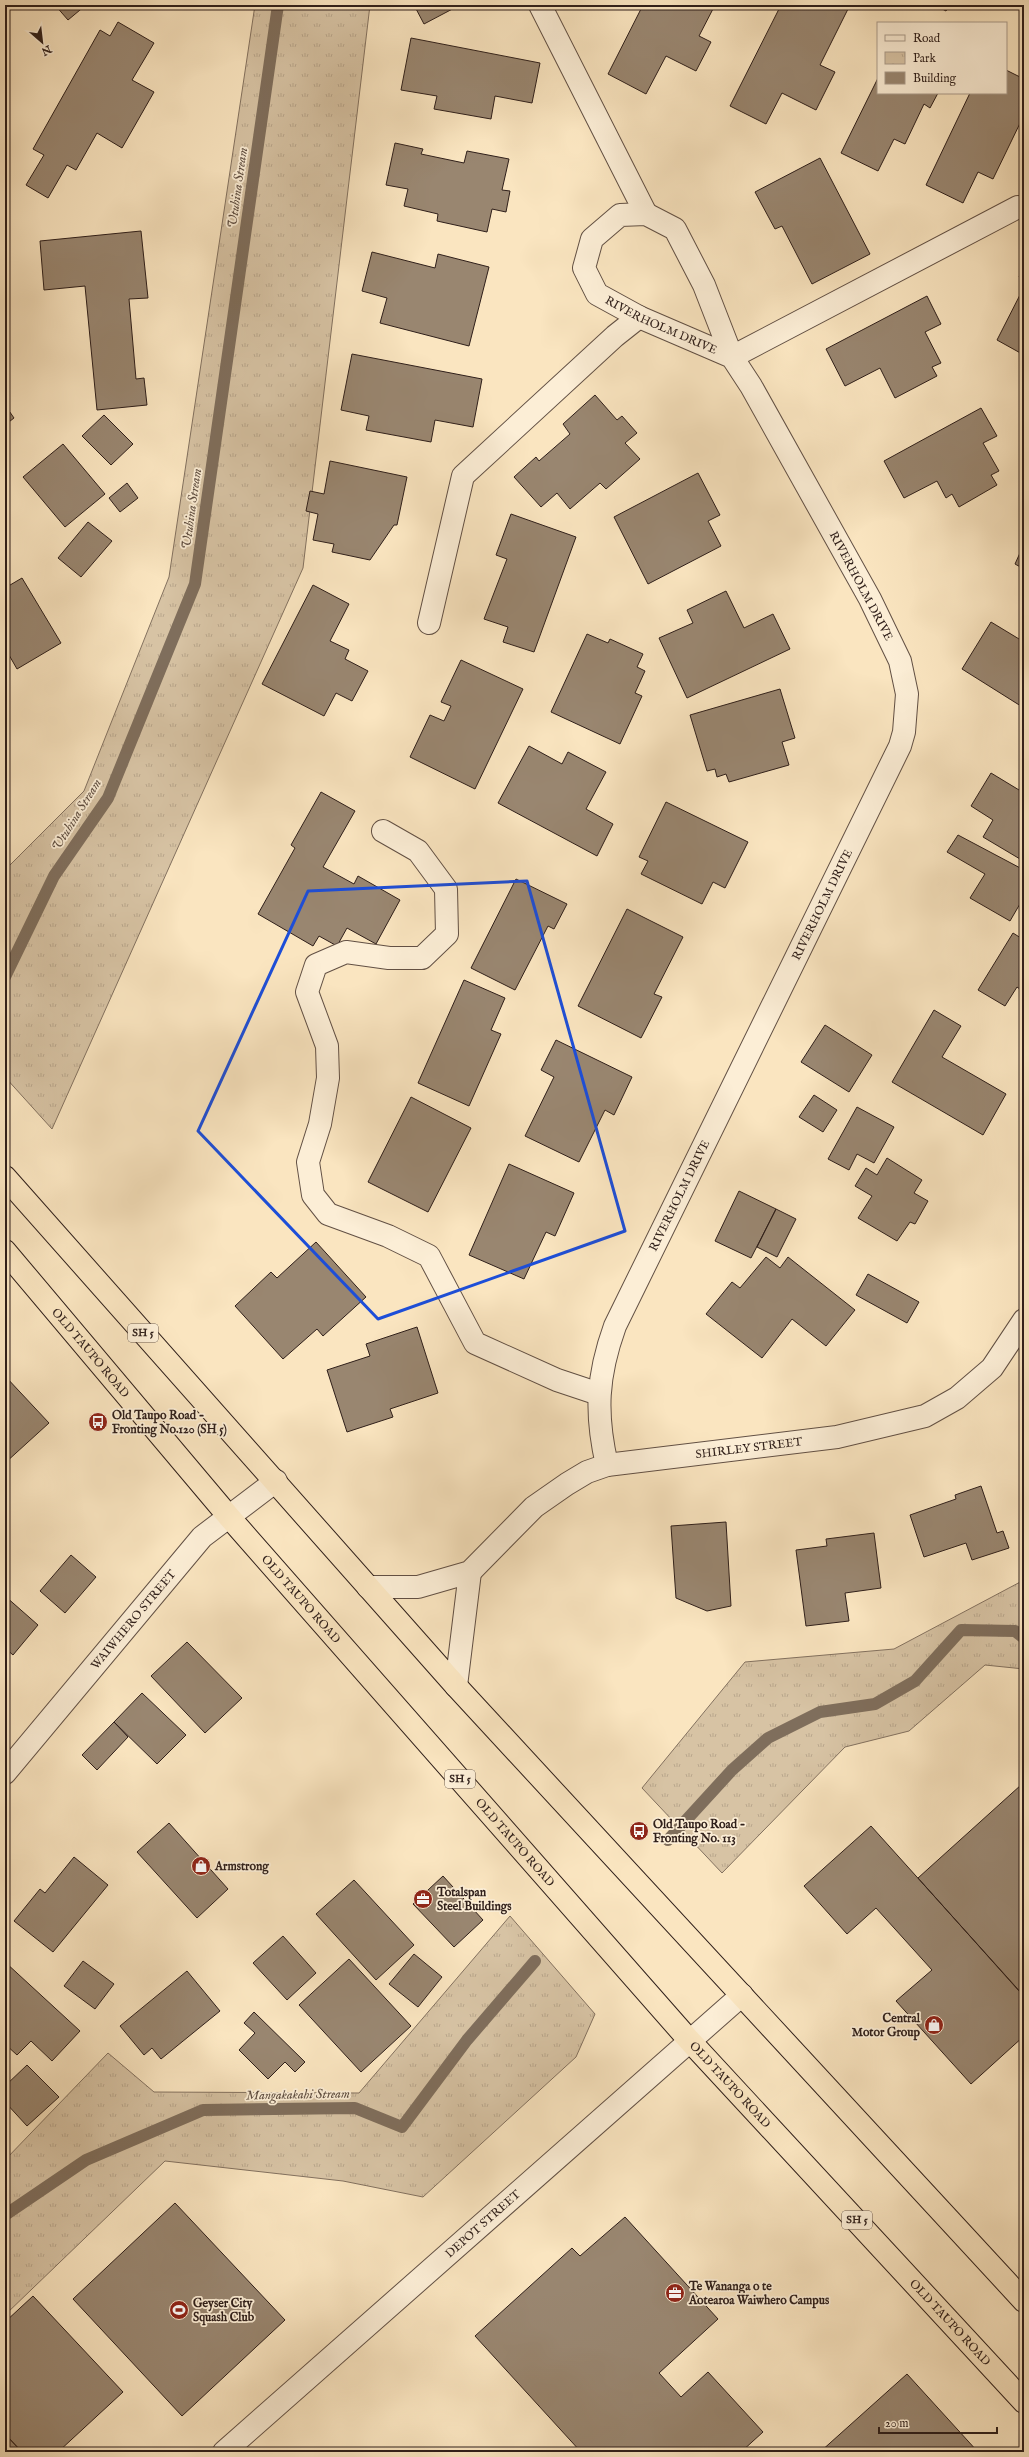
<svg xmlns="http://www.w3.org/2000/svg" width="1029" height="2457" font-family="'IM FELL English',serif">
  <defs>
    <pattern id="park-tufts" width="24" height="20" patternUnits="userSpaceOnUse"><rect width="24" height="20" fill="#d7c3a4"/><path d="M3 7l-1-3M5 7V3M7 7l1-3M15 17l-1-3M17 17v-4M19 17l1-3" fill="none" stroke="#b9a78d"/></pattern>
  </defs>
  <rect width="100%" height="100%" fill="#fae5c0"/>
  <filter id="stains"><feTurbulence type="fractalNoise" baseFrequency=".005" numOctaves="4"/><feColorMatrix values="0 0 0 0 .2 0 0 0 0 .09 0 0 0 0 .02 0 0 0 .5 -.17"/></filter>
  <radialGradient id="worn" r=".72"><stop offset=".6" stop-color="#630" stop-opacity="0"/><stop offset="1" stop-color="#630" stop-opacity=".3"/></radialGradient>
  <!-- park -->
  <path fill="url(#park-tufts)" stroke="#83715f" d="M255,5H370L303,568L52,1129L5,1077V870L84,791L169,577Z
    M1024,1580V1669L985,1665L909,1731L845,1747L722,1873L642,1788L745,1662L894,1649Z
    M510,1916L595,2014L576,2057L423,2197L343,2181L165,2161L5,2315V2160L108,2053L154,2092L359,2093Z"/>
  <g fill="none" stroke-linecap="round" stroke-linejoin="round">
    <!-- stream -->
    <path stroke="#7f6e5c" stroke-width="12" d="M5,977L54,876L108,798L195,584L278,5
      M668,1840L732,1770L768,1738L820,1712L875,1704L915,1681L961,1630L1015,1631L1024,1638
      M5,2215L86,2160L203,2110L355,2108L402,2127L467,2040L535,1961"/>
  </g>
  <!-- building -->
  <path fill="#998670" stroke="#2f1f1a" d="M55,5H86L68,20Z
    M414,5H460L424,24Z
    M643,5H715L699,36L711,42L696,71L666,56L646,94L608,74Z
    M781,5H841L848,9L820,65L835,72L816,110L782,93L766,124L730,106Z
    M935,5H950L946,11Z
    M118,22L154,43L132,80L154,92L122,148L97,133L76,170L67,165L48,198L26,185L44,155L33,149L100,30L110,36Z
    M411,38L540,63L532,103L495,96L491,119L434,109L437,96L401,90Z
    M1006,70L1024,79V115L993,179L978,172L963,203L926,185L970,93H1006Z
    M878,78V93H938L930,108L924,104L905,144L894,139L878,171L841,153Z
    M395,143L423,149L421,154L464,163L467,151L509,159L502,190L510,191L506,212L492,209L487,232L437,221L438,214L404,206L408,189L386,185Z
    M820,158L870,254L812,284L782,226L775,229L755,192Z
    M141,231L148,298L129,299L136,379L144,378L147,405L97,410L85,286L44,290L40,241Z
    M372,252L435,268L438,254L489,267L469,346L380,323L387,298L362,291Z
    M1024,268V279L1019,277Z
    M1024,287V355L997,340Z
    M927,296L941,324L925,332L941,363L932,367L937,376L895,398L880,368L845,386L826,349Z
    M352,354L482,379L473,427L435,420L431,442L366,430L369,416L341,410Z
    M595,395L617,420L622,416L637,433L625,443L640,459L606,489L600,483L570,509L557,493L541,507L514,477L536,457L539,461L570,434L563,424Z
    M5,405L14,418L5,425Z
    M981,408L997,436L983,443L999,471L991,475L997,485L959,507L952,494L946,498L937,481L904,498L884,461Z
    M104,415L133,444L111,465L82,436Z
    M63,444L105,494L65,527L23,477Z
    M330,461L407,477L397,525H394L370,560L332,552L334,544L313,540L318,514L306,511L310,491L324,494Z
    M698,473L720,515L708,521L721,546L648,584L614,517Z
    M127,483L138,498L120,512L109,498Z
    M511,514L576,537L534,652L503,642L508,627L484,619L507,559L496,555Z
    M88,522L112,541L81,577L58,558Z
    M1024,544V569L1015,564Z
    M22,578L61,643L17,669L5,648V588Z
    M313,585L349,604L330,641L349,650L345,659L368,671L352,701L336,693L324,716L262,684Z
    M726,591L744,628L773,614L790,649L687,698L659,638L693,623L687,610Z
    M991,622L1024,642V708L962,669Z
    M587,634L608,643L610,639L643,654L637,667L645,671L635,693L642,696L620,744L551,712Z
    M461,660L523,689L475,789L410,757L430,715L444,721L451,706L441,702Z
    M780,689L795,738L782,742L789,765L729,782L726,774L717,777L715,769L707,771L690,715Z
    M529,746L562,764L568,752L606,772L586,809L613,824L597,856L498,803Z
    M991,773L1024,793V852L1020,859L983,837L993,820L971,806Z
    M321,792L355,811L323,867L354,884L358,876L400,900L376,944L347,928L337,946L319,936L313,946L258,914L295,848L291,845Z
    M666,802L748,842L725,888L713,882L702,904L641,874L648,861L639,857Z
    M958,835L1024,870V897L1010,921L970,898L985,874L947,852Z
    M516,879L567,904L554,929L548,926L515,990L471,968Z
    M627,909L683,937L654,994L662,997L641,1038L578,1006Z
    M1013,933L1024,940V992L1017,987L1005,1006L978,990Z
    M464,980L505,998L491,1030L501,1034L469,1106L418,1083Z
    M934,1010L961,1026L942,1057L1006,1094L983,1135L892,1082Z
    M825,1025L872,1055L849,1092L801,1062Z
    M556,1040L632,1077L614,1115L605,1110L579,1162L525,1136L554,1077L541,1070Z
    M814,1095L837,1110L823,1132L799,1117Z
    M411,1097L471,1128L428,1212L368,1182Z
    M857,1107L894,1127L874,1163L857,1154L849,1170L828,1159Z
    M887,1158L922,1180L914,1193L928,1201L915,1224L910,1222L897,1241L858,1218L872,1196L855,1186L866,1168L877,1175Z
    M509,1164L574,1193L555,1236L546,1232L524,1279L469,1255Z
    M739,1191L776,1209L751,1258L715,1241Z
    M776,1209L796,1219L777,1257L757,1247Z
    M316,1242L366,1297L323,1336L317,1329L283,1359L235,1306L271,1272L277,1278Z
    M766,1257L780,1268L788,1257L855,1310L826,1346L792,1319L762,1358L706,1314L732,1282L740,1288Z
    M868,1274L919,1302L907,1323L856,1295Z
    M417,1327L438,1393L390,1409L393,1417L347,1432L327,1370L370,1356L366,1344Z
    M5,1376L49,1423L5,1463Z
    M981,1486L997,1533L1003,1531L1009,1548L972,1560L966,1543L924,1557L910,1515L956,1499L955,1495Z
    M726,1522L731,1606L707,1611L676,1598L671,1526Z
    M874,1533L881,1588L845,1593L849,1621L806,1626L796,1550L827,1546L826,1539Z
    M71,1555L96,1577L65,1613L40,1591Z
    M5,1596L38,1625L13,1655L5,1648Z
    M187,1642L242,1698L205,1733L151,1676Z
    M142,1693L186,1735L157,1764L114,1722Z
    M114,1722L128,1737L97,1770L82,1755Z
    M1021,1785L1024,1788V1986L1019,1991L918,1878Z
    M169,1823L228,1889L197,1918L137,1852Z
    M871,1826L1024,1996V2036L971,2084L896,2001L932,1970L876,1908L847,1934L804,1886Z
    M74,1857L108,1885L53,1952L14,1921L40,1889L45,1893Z
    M443,1876L483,1920L454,1947L413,1904Z
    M354,1880L414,1945L376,1980L316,1914Z
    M283,1936L316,1973L287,2000L253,1963Z
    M414,1954L442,1977L418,2007L389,1984Z
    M349,1959L411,2026L361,2072L299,2005Z
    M83,1961L114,1984L95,2009L64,1986Z
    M5,1962L80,2031L52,2061L31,2041L17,2055L5,2044Z
    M187,1971L220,2011L161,2059L152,2048L144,2055L120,2026Z
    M254,2012L305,2062L295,2072L285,2062L268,2079L239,2050L255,2033L244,2023Z
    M27,2065L59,2097L27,2126L5,2102V2086Z
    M175,2203L285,2320L182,2416L73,2299Z
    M625,2217L718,2319L659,2373L681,2397L708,2372L763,2432L741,2452H581L475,2336L572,2248L580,2256Z
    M33,2296L123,2392L58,2452H22L5,2434V2322Z
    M907,2374L978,2452H820Z
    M5,2434L22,2452H5Z"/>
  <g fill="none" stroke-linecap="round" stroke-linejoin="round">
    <!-- minor casing -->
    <g stroke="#625044" stroke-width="24">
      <g id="minor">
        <path d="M540,5L646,214"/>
        <path d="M429,623L463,476L615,336L639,317"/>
        <path d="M383,831L418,851L446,889L447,934L422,958H389L346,952L316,965L307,992L327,1046L328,1078L320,1124L308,1162L313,1195L328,1214L388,1236L429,1256L475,1343L557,1380L599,1394"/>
        <path id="s1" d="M607,1465C595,1413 597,1376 615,1326L900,746L904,732L907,694L900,661L870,599L751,386L732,357L704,285L675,229L646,214L620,215L592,239L584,268L597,294L639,317L732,357L1018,207"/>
        <path id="s2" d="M368,1587H418L470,1572L534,1507L567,1484L587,1472L607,1465L837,1437L925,1416L957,1398L992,1368L1024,1320"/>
        <path d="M456,1686L470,1572"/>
        <path id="s3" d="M5,1773L202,1537L276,1481"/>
        <path id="s4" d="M224,2452L742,1995"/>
      </g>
    </g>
    <!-- highway casing -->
    <g stroke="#2f1f1a" stroke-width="24">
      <g id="highway">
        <path d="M5,1177L456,1686L1024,2301"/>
        <path id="s5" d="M5,1251L230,1518L689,2040L1024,2402"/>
      </g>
    </g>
    <!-- minor -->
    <use href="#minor" stroke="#fceed6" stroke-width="22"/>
    <!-- highway -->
    <use href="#highway" stroke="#fae5c0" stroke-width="22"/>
  </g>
  <!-- marked area -->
  <path fill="none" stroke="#1d4ed8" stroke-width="3" stroke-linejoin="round" d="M527,881L625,1231L378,1319L198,1131L308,891Z"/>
  <!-- icons -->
  <defs>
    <g id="bus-disc" transform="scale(1)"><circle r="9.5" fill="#8f2418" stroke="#fceed6"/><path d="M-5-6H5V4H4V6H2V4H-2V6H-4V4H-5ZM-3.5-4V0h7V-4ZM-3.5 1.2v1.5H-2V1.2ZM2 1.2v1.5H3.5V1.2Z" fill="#fff"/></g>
    <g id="shop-disc" transform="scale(1)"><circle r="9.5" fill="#8f2418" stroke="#fceed6"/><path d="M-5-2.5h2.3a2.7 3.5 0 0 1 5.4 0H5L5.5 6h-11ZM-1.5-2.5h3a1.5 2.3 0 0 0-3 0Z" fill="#fff"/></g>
    <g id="office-disc" transform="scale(1)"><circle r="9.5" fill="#8f2418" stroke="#fceed6"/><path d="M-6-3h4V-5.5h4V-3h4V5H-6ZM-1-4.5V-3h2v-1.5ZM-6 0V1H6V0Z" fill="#fff"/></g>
    <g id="stadium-disc" transform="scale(1)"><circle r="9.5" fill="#8f2418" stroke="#fceed6"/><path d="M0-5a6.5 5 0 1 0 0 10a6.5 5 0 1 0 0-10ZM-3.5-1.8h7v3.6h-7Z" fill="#fff"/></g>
  </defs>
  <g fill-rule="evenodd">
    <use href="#bus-disc" x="98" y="1422"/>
    <use href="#bus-disc" x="639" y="1831"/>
    <use href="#shop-disc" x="201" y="1866"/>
    <use href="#office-disc" x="423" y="1899"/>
    <use href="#shop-disc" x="934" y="2025"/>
    <use href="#office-disc" x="675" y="2293"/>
    <use href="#stadium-disc" x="179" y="2310"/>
  </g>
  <g text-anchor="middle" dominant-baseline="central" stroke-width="3.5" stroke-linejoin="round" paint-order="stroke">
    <!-- shield labels -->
    <g fill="#fceed6" stroke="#6c5d52" stroke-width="1">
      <rect x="128" y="1324" width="30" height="18" rx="3"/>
      <rect x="445" y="1770" width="30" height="18" rx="3"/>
      <rect x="842" y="2211" width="30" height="18" rx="3"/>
    </g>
    <g font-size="11" font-weight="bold" fill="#2f1f1a">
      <text x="143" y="1333">SH 5</text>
      <text x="460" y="1779">SH 5</text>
      <text x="857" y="2220">SH 5</text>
    </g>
    <!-- street labels -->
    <g font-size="12" fill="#2f1f1a" stroke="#fceed6">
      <text stroke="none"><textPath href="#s1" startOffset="1588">RIVERHOLM DRIVE</textPath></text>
      <text transform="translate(861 586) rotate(62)">RIVERHOLM DRIVE</text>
      <text stroke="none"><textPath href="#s1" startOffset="611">RIVERHOLM DRIVE</textPath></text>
      <text stroke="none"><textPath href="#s1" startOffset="287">RIVERHOLM DRIVE</textPath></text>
      <text stroke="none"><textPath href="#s5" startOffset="133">OLD TAUPO ROAD</textPath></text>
      <text stroke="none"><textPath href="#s2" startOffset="423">SHIRLEY STREET</textPath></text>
      <text stroke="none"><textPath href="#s5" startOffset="457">OLD TAUPO ROAD</textPath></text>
      <text stroke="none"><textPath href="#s3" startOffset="200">WAIWHERO STREET</textPath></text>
      <text stroke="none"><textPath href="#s5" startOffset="781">OLD TAUPO ROAD</textPath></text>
      <text stroke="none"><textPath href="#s5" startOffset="1105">OLD TAUPO ROAD</textPath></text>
      <text stroke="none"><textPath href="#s4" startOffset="345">DEPOT STREET</textPath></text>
      <text stroke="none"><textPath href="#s5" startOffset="1429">OLD TAUPO ROAD</textPath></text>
    </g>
    <!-- poi labels -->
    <g font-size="12" font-weight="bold" fill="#2f1f1a" stroke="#fceed6" text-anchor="start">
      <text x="112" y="1415">Old Taupo Road -<tspan x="112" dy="14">Fronting No.120 (SH 5)</tspan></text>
      <text x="653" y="1824">Old Taupo Road -<tspan x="653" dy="14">Fronting No. 113</tspan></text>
      <text x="215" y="1866">Armstrong</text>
      <text x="437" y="1892">Totalspan<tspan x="437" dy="14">Steel Buildings</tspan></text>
      <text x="920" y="2018" text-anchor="end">Central<tspan x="920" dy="14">Motor Group</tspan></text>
      <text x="689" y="2286">Te Wananga o te<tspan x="689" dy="14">Aotearoa Waiwhero Campus</tspan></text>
      <text x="193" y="2303">Geyser City<tspan x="193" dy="14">Squash Club</tspan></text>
    </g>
    <!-- water labels -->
    <g font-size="13" font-style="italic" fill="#5e4d40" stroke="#fceed6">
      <text transform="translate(238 188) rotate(-82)">Utuhina Stream</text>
      <text transform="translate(192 509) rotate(-82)">Utuhina Stream</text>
      <text transform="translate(77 815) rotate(-58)">Utuhina Stream</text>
      <text transform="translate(298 2095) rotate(-1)">Mangakakahi Stream</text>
    </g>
  </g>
  <!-- margin -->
  <rect width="1029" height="2457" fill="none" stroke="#fae5c0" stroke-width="20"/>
  <rect x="6" y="6" width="1017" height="2445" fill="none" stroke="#2f1f1a" stroke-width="2"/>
  <rect x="10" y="10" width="1009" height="2437" fill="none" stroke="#2f1f1a"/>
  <!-- legend -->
  <rect x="877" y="22" width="130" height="72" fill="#fceed6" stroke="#aa9b8b"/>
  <rect x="885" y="35" width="20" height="6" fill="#fceed6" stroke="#aa9b8b"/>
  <text x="913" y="42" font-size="12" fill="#2f1f1a">Road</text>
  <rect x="885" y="52" width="20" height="12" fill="url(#park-tufts)" stroke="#aa9b8b"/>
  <text x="913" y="62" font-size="12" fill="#2f1f1a">Park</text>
  <rect x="885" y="72" width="20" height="12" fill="#998670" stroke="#aa9b8b"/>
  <text x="913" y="82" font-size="12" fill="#2f1f1a">Building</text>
  <!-- north arrow -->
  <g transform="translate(42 42) rotate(152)" stroke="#fceed6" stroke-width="3" paint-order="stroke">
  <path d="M0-3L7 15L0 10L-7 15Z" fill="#2f1f1a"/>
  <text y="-6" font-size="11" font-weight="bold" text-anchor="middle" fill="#2f1f1a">N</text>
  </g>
  <!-- scale -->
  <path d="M879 2427v6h118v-6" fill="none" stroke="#2f1f1a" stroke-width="2"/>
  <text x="885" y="2427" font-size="12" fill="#2f1f1a" stroke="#fceed6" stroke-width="3" paint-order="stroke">20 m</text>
  <rect width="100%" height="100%" filter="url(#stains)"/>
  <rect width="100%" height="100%" fill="url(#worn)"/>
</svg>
